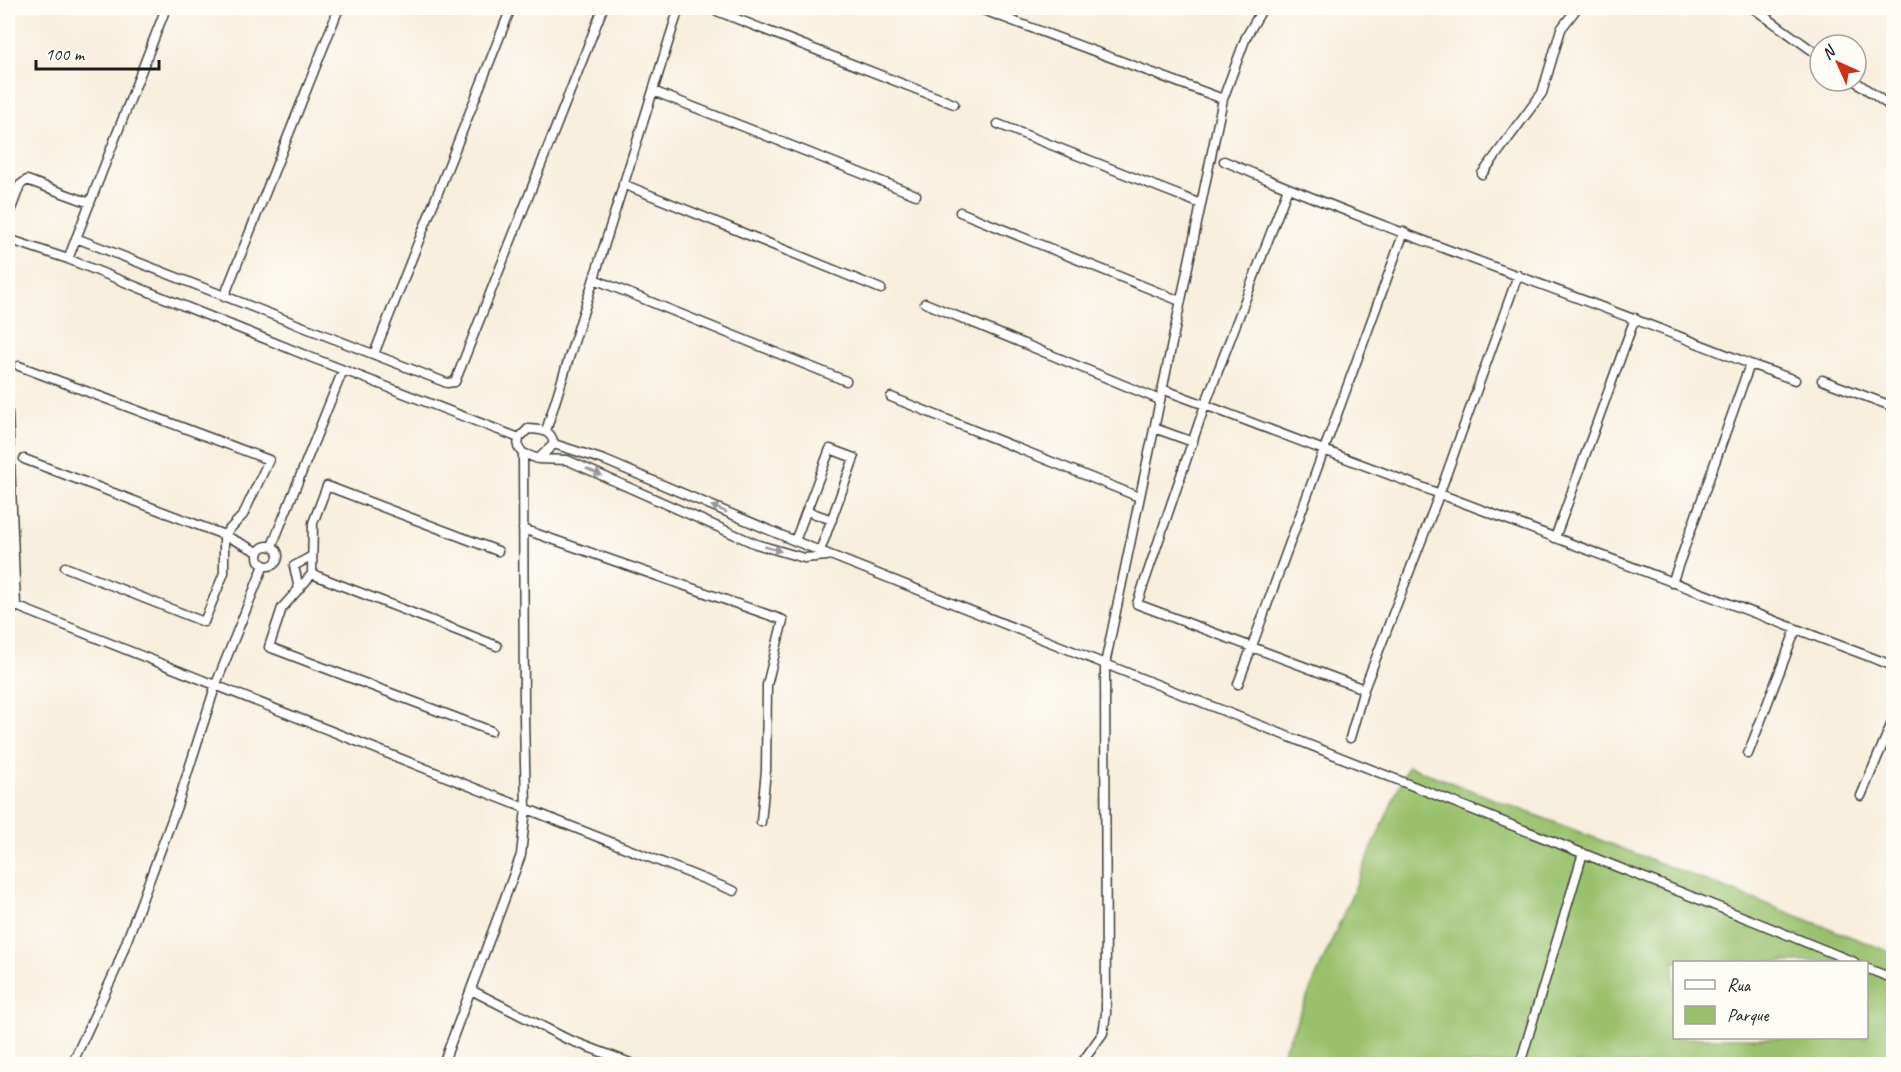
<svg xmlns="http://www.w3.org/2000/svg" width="1901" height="1072" font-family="Caveat,sans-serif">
  <rect width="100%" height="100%" fill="#fdfcf7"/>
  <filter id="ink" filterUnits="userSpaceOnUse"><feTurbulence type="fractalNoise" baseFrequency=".0167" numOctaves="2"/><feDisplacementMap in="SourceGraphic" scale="12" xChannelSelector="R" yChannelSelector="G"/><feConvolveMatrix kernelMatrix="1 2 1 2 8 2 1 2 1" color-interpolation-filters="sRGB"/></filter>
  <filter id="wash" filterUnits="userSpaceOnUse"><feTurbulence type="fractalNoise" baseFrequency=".008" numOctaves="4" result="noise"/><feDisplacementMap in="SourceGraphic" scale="24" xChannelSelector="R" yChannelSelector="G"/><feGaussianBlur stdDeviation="1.35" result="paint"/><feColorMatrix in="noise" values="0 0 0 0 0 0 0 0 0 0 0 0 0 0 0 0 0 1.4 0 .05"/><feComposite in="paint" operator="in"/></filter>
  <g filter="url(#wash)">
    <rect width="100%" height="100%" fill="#f8eede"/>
    <!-- green -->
    <path fill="#99c06c" stroke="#5a6e44" stroke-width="1.5" fill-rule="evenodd" d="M1408,766L1893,953V1064H1278ZM1674,962H1866V1038H1674Z"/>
  </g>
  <g filter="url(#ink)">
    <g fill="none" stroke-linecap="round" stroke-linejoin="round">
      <!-- minor casing -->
      <g stroke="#3d3c39" stroke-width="11">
        <path id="minor" d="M709,8L954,104
          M978,8L1223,99
          M1753,8L1820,56
          M1855,81L1894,109
          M653,91L916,195
          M998,124L1201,204
          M1224,161C1396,235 1575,294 1750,364L1672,583
          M1482,174L1542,93L1561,29L1577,8
          M623,184L881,289
          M960,212L1180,301
          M8,217L20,185L27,180L90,203
          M76,238L447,383L455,382L603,8
          M8,239L68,259L310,357L519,438
          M68,259L166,8
          M594,279L846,381
          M224,297L339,8
          M925,303L1160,400
          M374,354L511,8
          M1750,364L1795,380
          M19,366L269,460L243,515L224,535V573L204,622L65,567
          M1822,380L1894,407
          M1162,389L1205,405L1288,188
          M891,397L1139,497
          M8,413L16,606L8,615
          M1154,428L1193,442
          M528,429C541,430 551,429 554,444L538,459L523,453L518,447L519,438Z
          M546,431L679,8
          M554,444L604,460L795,541L1756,922L1854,962
          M24,459L224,535L258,552
          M538,459L567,460L756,544L804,558L827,556
          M807,511L832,520
          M523,529L783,620L767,685L766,770L761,822
          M1555,538L1635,318
          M795,541L830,449L854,458L820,551
          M258 556a10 10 0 1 1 20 0a10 10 0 1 1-20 0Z
          M272,546L343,370
          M294,566L299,589
          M294,566L312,556
          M312,574L497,646
          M16,606L734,891
          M1238,684L1404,232
          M1364,689L1137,604L1205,405L1894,666
          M491,731L269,647L282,608L312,574L313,523L327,486L498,551
          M1350,738L1364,689L1439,495L1518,275
          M1748,754L1796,629
          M1861,796L1894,718
          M1866,968L1894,979
          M471,990L567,1039L633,1064
          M72,1064L117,967L177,806L216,684L264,565
          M443,1064L521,855L526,808L524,717L523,453
          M1081,1064L1103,1033L1106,1014L1105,664L1223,99L1246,37L1263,8
          M1520,1064L1583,853"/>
      </g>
      <!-- minor -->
      <use href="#minor" stroke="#fff" stroke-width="8"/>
    </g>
    <!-- one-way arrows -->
    <defs><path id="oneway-solid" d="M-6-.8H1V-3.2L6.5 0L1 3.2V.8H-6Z" transform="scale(1.5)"/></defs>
    <g fill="#999">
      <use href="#oneway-solid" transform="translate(594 472) rotate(24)"/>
      <use href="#oneway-solid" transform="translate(719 509) rotate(-157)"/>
      <use href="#oneway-solid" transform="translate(773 549) rotate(16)"/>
    </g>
  </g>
  <!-- margin -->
  <rect width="1901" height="1072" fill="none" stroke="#fdfcf7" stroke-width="30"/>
  <!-- legend -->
  <rect x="1673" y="961" width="195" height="78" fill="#fdfcf7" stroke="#a3a29f" stroke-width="1.5"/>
  <rect x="1685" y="980" width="30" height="9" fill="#ffffff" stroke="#a3a29f" stroke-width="1.5"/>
  <text x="1727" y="991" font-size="18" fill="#1c1c1c">Rua</text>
  <rect x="1685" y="1006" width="30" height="18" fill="#99c06c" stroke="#a3a29f" stroke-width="1.5"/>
  <text x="1727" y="1021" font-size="18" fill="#1c1c1c">Parque</text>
  <!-- north arrow -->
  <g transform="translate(1838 63) rotate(315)"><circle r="28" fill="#fdfcf7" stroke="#a3a29f" stroke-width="1.5"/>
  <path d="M0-4.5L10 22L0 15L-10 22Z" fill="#c8321e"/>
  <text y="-9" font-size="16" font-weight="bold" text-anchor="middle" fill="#1c1c1c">N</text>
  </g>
  <!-- scale -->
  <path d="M36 60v9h123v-9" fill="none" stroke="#1c1c1c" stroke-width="3"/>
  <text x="45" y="60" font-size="18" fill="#1c1c1c" stroke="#fdfcf7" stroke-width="4.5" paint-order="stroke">100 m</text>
</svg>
